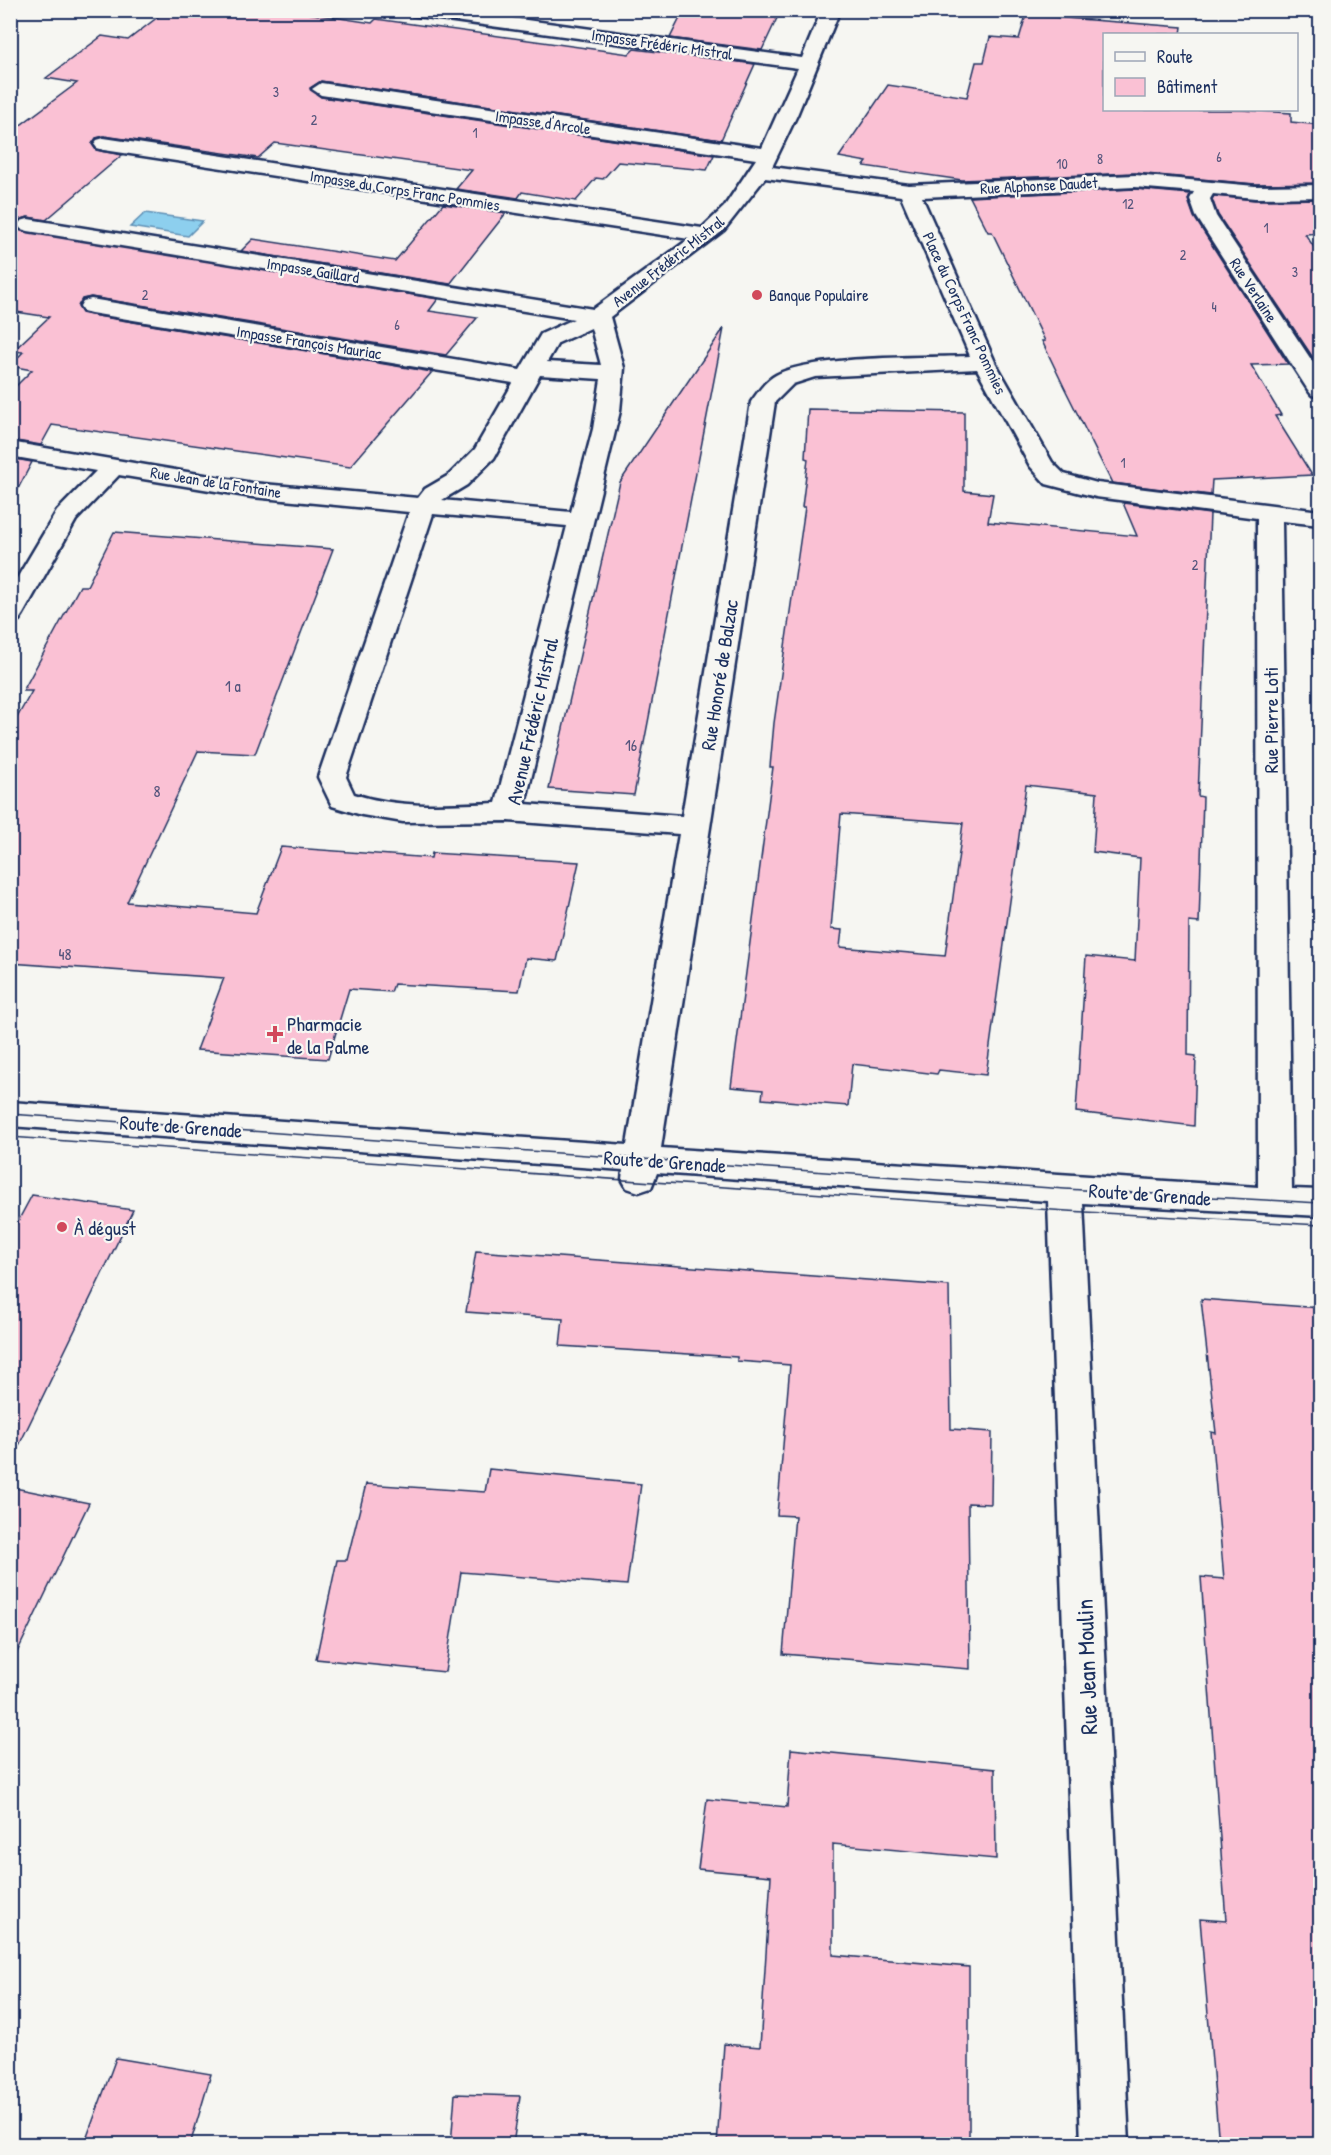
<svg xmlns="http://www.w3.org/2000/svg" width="1331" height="2155" font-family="'Patrick Hand',sans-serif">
  <rect width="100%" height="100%" fill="#f6f6f2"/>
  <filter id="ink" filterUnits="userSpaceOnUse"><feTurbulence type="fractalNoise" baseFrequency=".0167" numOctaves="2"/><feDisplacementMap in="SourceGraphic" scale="12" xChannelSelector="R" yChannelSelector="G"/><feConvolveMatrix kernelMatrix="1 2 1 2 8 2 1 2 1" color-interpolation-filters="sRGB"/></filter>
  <g filter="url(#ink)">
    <!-- water -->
    <path fill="#8dcfee" stroke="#5f8fb4" stroke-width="1.5" d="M145,213L203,221L188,236L130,227Z"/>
    <!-- building -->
    <path fill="#fac1d4" stroke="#1b2f5e" stroke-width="1.5" fill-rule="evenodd" d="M167,10H287L372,23L376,19L629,54L634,49L755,64L721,140L321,81L310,88L321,97L714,155L707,170L618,162L603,179L596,178L576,201L522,192L518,198L456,189L472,170L275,143L258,158L104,136L96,138L92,144L96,150L122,155L46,220L28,217L19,220L16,225L19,230L438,299L429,311L477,318L446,355L91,297L82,299L78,307L82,313L91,315L432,372L350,467L52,425L41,445L10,440V392L32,370L10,366L23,352L13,351L49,317L10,311V133L77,83L46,78L102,36L128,40Z
      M684,10H692L778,16L762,50L670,38Z
      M1026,15L1182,27L1181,34H1104V110H1241L1291,113V122L1320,125V183L1255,184L1135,173L962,180L864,166L867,162L839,157L888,85L967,97L976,62H984L990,37L1019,39Z
      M1135,189L1190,194L1188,200L1194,217L1288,364L1251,365L1281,415L1275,416L1312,475L1212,480L1211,495L1112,483L1064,387L1042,341H1045L992,232H988L970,197Z
      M1214,196L1255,200L1320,199V233L1305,234L1320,256V362H1316L1218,215L1212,199Z
      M443,204L506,213L450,284L241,251L253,239L395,261Z
      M724,328L634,795L549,789L620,482Z
      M808,409L964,412V491L993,494L988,522L1137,536L1123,503L1210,514L1198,796L1203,797L1199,923L1189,922L1188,1055L1196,1056L1194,1126L1076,1112L1086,956L1135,961L1140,858L1093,852L1097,793L1026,785L986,1075L939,1070L937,1074L852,1064L848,1106L762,1099L763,1090L731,1087L773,767H770L774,723L805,507H802L808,459L805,458ZM841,814L963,823L945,956L840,947L842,930L831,929Z
      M10,458L32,462L10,504Z
      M114,532L333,549L255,754L198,751L127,902L256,913L281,847L431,858L432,853L579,862L557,961L526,958L519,991L394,984L391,992L349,989L328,1059L197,1050L224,978L10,963V730L32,691H23L80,586H87Z
      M32,1195L133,1210L10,1464V1236Z
      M476,1251L949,1286L951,1429L992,1432L991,1504L968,1503L970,1669L783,1654L795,1516L777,1515L790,1365L737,1361V1357L560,1346L563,1319L466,1312Z
      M1201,1299L1320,1308V2145H1219L1200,1919L1226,1921L1201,1577L1224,1579L1211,1432L1216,1433Z
      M489,1469L641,1484L627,1585L461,1572L445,1672L316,1659L337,1560H347L366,1484L485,1492Z
      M10,1487L89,1503L10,1667Z
      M791,1749L995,1769L996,1859L833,1844V1955L969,1967V2145H717L724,2044L760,2047L771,1876L698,1869L707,1799L787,1807Z
      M116,2058L211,2074L190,2145H84Z
      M455,2094L520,2096L513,2145H451Z"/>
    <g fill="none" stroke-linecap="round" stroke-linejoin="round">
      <!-- minor casing -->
      <g stroke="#1b2f5e" stroke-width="5">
        <path id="minor" d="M401,10H453L802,58L822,10H840L797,115L772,167L909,185L1135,175L1255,186L1320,185V197L1255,198L1213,194L1210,199L1216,216L1320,373V397L1312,395L1308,390L1196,216L1190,199L1194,192L1135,187L922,197L995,362L1052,462L1064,474L1097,483L1320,511V525L1282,521L1292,1189L1320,1190V1216L1083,1203L1129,2144H1081L1048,1201L657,1173L651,1188L639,1192L627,1188L622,1179L623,1170L10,1126V1102L627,1145L679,834L508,821L403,822L362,815L332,806L318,777L409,512L252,497L119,475L76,520L23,614L19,620L10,622V590L57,511L96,471L10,456V442L252,483L418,498L425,489L449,475L475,449L513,383L91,313L83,311L80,306L83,301L91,299L520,370L541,334L574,319L28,231L21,229L18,225L21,221L28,219L593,309L689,239L104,150L97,148L94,144L97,140L104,138L702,228L724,207L756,159L321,95L312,89L321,83L762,148L798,68L410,15ZM765,178L901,196L970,356C925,358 811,355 776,375C765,381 758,392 751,402L682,816L525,804L620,411L624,368L610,317L724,230ZM591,328L601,365L547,362L558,343ZM977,369L1030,466L1046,484L1096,497L1257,518L1258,1187L661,1148L775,402L793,384L815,377ZM540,375L601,379L593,429L571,512L442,500L467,485L494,458ZM433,514L567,526L496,803C448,805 400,809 354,794L346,777Z"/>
      </g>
      <!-- minor -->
      <use href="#minor" fill="#f6f6f2" fill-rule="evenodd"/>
      <!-- tram -->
      <path stroke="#1b2f5e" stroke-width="1.5" d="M10,1114L1065,1189L1320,1203
        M10,1137L1067,1211L1320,1225"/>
    </g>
  </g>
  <!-- markers -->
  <g fill="#d1495b" stroke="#f6f6f2" stroke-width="2">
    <circle cx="757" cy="295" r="6"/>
    <path d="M272 1025h6v6h6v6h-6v6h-6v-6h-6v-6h6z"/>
    <circle cx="62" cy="1227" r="6"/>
  </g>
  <g text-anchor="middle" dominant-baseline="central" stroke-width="4.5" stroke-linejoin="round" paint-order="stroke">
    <!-- far-number labels -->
    <g font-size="14" fill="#53547c">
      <text x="276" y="91">3</text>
      <text x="314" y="119">2</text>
      <text x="475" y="132">1</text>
      <text x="1219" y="156">6</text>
      <text x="1100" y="158">8</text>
      <text x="1062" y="163">10</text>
      <text x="1128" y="203">12</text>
      <text x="1266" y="227">1</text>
      <text x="1183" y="254">2</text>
      <text x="1295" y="271">3</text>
      <text x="145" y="294">2</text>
      <text x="1214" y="306">4</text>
      <text x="397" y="324">6</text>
      <text x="1123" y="462">1</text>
      <text x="1195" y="564">2</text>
    </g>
    <!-- far-street labels -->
    <g font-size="16" fill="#1b2f5e" stroke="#f6f6f2">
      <text transform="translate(662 44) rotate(8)">Impasse Frédéric Mistral</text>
      <text transform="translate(543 122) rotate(8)">Impasse d'Arcole</text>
      <text transform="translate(1039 185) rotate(-3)">Rue Alphonse Daudet</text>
      <text transform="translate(405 190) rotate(9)">Impasse du Corps Franc Pommies</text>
      <text transform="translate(668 261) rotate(-38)">Avenue Frédéric Mistral</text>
      <text transform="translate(313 270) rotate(9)">Impasse Gaillard</text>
      <text transform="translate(1254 290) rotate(57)">Rue Verlaine</text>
      <text transform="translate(965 313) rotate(65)">Place du Corps Franc Pommies</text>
      <text transform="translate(309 342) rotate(9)">Impasse François Mauriac</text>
      <text transform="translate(216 482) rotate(9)">Rue Jean de la Fontaine</text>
    </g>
    <!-- far-poi labels -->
    <g font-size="16" fill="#1b2f5e" stroke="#f6f6f2" text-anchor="start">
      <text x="769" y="295">Banque Populaire</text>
    </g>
    <!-- number labels -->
    <g font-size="16" fill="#53547c">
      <text x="233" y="686">1 a</text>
      <text x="631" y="745">16</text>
      <text x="157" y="791">8</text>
      <text x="65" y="954">48</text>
    </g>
    <!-- street labels -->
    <g font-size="20" fill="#1b2f5e" stroke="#f6f6f2">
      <text transform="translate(719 675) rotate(-81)">Rue Honoré de Balzac</text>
      <text transform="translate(1270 720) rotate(-90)">Rue Pierre Loti</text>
      <text transform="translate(532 721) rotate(-77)">Avenue Frédéric Mistral</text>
      <text transform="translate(181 1126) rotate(4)">Route de Grenade</text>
      <text transform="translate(665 1161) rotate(4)">Route de Grenade</text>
      <text transform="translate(1150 1194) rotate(4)">Route de Grenade</text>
    </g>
    <!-- poi labels -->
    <g font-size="20" fill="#1b2f5e" stroke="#f6f6f2" text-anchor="start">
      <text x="287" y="1023">Pharmacie<tspan x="287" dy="23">de la Palme</tspan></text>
      <text x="74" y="1227">À dégust</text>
    </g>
    <!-- near-street labels -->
    <g font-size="24" fill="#1b2f5e" stroke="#f6f6f2">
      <text transform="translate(1086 1667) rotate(-92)">Rue Jean Moulin</text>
    </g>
  </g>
  <!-- margin -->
  <rect width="1331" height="2155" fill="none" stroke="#f6f6f2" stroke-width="36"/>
  <rect x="18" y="18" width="1295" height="2119" fill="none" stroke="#1b2f5e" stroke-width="2" filter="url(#ink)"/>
  <!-- legend -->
  <rect x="1103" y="33" width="195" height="78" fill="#f6f6f2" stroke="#9ea6b7" stroke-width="1.5"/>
  <rect x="1115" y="52" width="30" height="9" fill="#f6f6f2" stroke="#9ea6b7" stroke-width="1.5"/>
  <text x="1157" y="63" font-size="18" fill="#1b2f5e">Route</text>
  <rect x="1115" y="78" width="30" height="18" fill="#fac1d4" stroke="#9ea6b7" stroke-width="1.5"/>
  <text x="1157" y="93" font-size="18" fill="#1b2f5e">Bâtiment</text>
</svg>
